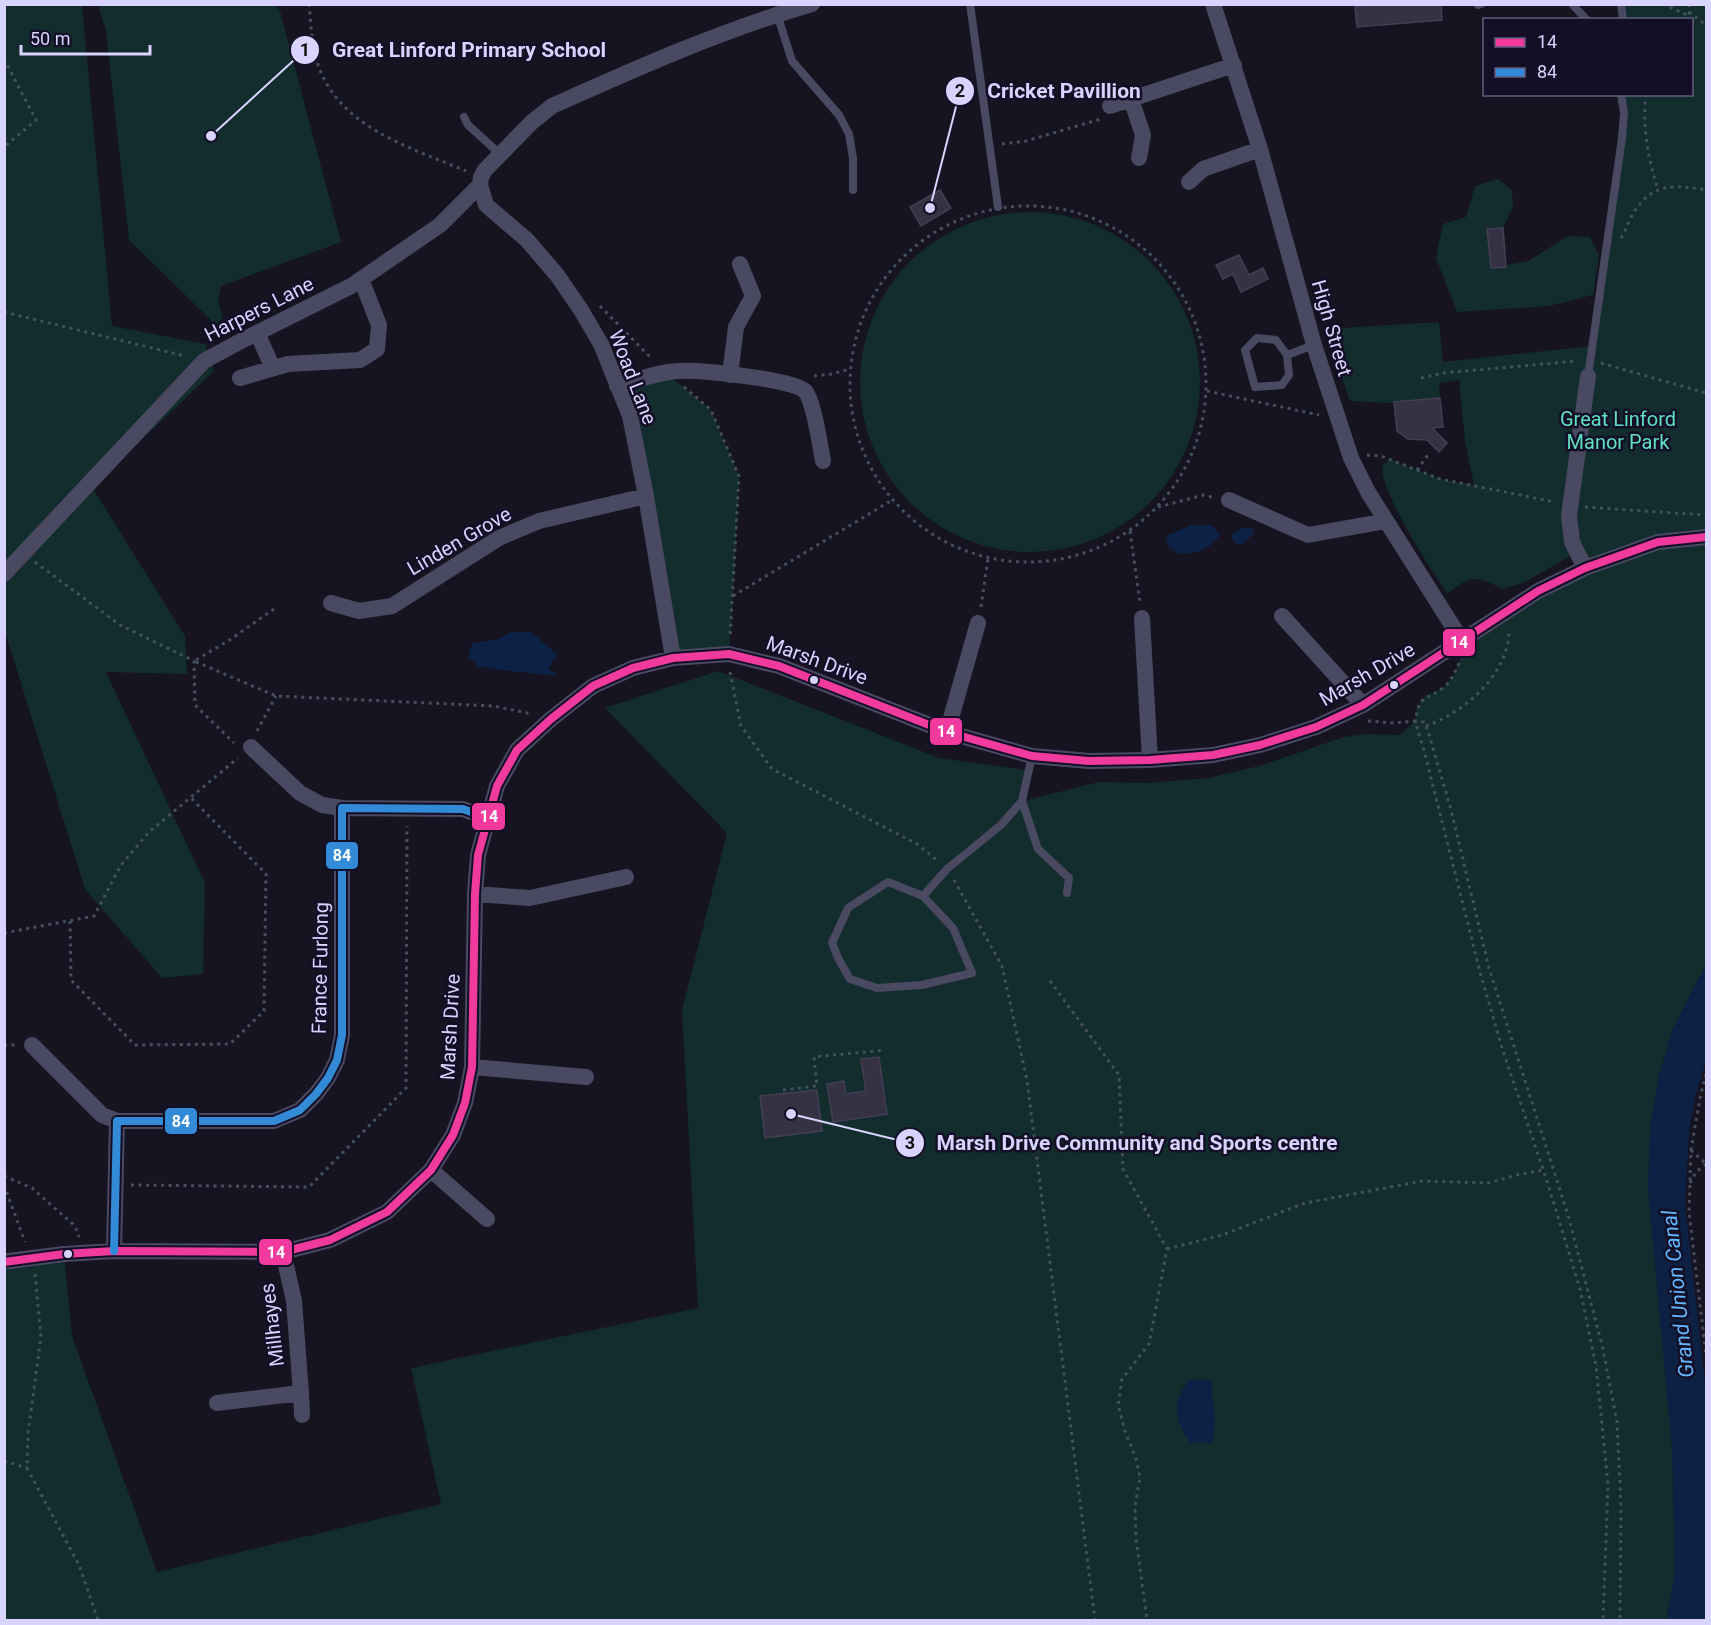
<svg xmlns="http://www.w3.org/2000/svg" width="1711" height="1625" font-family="Roboto,sans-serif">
  <rect width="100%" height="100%" fill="#161421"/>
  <!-- green -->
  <path fill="#132c2d" d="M4,5H82L112,326L205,344L214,371L92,487L185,636L187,674L106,672L205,883L203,974L162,978L85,889L5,632Z
    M276,5L280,11L341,242L221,286L218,301L223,318L215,324L129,240L106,31L98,5Z
    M1621,5H1706V964L1673,1029L1659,1076L1650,1131L1672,1448L1674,1521V1580L1666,1620H5L4,1262L64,1254L72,1336L157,1572L441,1504L411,1368L698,1308L682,1010L727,833L605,708L718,671L939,758L1028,770L1023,801L1099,782L1147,783L1209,778L1259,766L1344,737L1365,734L1400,735L1415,721L1417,707L1424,697L1443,688L1453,677L1460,660L1462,641L1585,569L1576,553L1525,582L1503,589C1475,576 1473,574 1447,594C1433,571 1375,486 1383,464L1392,460L1440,479L1474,485L1465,441L1459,380L1439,383L1440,398L1388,403L1350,401L1325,329L1439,322L1443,362L1592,346L1625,95L1692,94V20L1623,19Z
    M1498,179L1512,190L1513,207L1503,228L1487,230L1491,268L1528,261L1568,236L1590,237L1599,255L1593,295L1549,306L1457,312L1436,258L1443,224L1466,217L1475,186Z
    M860 382a170 170 0 1 1 340 0a170 170 0 1 1-340 0Z
    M666,373L711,410L739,476L733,596L729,654L673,658L617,386Z"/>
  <!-- water -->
  <path fill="#0d2144" d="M1192,525H1212L1220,534C1211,550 1196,553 1179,554L1169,547L1166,536Z
    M1243,528H1252L1254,533L1244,543L1236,544L1231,539L1234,532Z
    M512,632H531L558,655L548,668L558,676L500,670L478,666L468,657L472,643L498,639Z
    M1706,964V1060L1694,1102L1689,1133L1685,1205L1706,1390V1619L1666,1620L1674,1580V1521L1672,1448L1648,1189L1650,1131L1659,1076L1673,1029Z
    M1189,1380H1211L1215,1422L1213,1443H1191C1181,1431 1173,1413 1179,1397C1181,1391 1186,1385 1189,1380Z"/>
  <!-- building -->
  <path fill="#343243" stroke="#433f54" stroke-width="1.5" d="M1441,4L1442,20L1357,27L1355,7L1377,4Z
    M940,190L951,208L921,226L910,207Z
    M1503,228L1506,267L1491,268L1487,229Z
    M1239,255L1249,275L1263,268L1268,279L1241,292L1233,274L1223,279L1216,265Z
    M1440,398L1443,427L1432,428L1447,443L1439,452L1427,440L1408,439L1397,431L1394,402Z
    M879,1057L887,1114L833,1122L827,1084L844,1081L846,1094L866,1091L861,1059Z
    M817,1090L822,1131L765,1138L760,1096Z"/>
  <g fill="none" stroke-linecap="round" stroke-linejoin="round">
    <!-- path -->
    <path stroke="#44505f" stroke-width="3" stroke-dasharray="3 4.5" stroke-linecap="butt" d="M309,4C311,21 311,39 315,55C333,126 407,146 466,171
      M1663,4L1689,16
      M1689,4V20
      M1689,12L1706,25
      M4,59L36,120L4,147
      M1646,94C1642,127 1648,158 1658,190
      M1002,144L1026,141L1101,119
      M850 384a178 178 0 1 1 356 0a178 178 0 1 1-356 0Z
      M1621,238C1626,230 1629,220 1634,212C1653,182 1676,185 1706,190
      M600,306L652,359
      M4,312L185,356
      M1601,363L1706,393
      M814,376L831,374L850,369
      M1421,378L1443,373L1577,361
      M684,387L711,410L739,476L730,638
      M1207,391L1319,415
      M1367,455L1381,456L1440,479L1555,502
      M1417,470L1430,452
      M1158,507L1204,495L1212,497
      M1585,507L1706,515
      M1130,531L1140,603
      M35,562L120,625L194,661L195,705L234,743
      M733,596L892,500
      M981,607L988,558
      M274,609L228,641L194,661L276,696L494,706L532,714
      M1459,663C1455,672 1452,680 1444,687C1426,702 1420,692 1415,721L1424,722L1428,731L1451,810L1489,968L1568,1215L1603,1349L1617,1422L1621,1507L1620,1620
      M730,672L741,726L772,769L917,844L938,861
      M1368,721L1394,723L1415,721L1425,754L1480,972L1502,1048L1547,1181L1580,1289L1596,1366L1608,1484L1603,1620
      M1426,726C1465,712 1510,673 1509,629
      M257,731L276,696
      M954,880L1002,966L1027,1080L1095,1620
      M70,921L71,980L135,1045L230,1044L264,1011L266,874L191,798
      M4,933L94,916L121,865L149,832L238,758
      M1050,981L1119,1075L1123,1169L1167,1249L1149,1344L1122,1379L1118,1405L1125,1431L1136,1459L1140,1477L1135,1507L1136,1539L1147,1620
      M4,1045H18
      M1706,1074L1700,1098L1691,1150L1689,1212L1706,1355
      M783,1090L817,1086L814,1057L885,1050
      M1691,1150L1705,1163
      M4,1176L32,1188L75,1226L79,1237
      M1690,1183L1696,1172L1706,1164
      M4,1185L25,1242
      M131,1185L309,1187L406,1088L407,826
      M1167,1249L1222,1235L1305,1203L1423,1181L1488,1183L1517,1175L1543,1170
      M35,1274L41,1337L28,1433L27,1468L79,1565L98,1620
      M4,1461L27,1468"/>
    <!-- service -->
    <path stroke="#4a4962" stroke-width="8" d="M970,4L998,207
      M1572,4L1587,20
      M1621,4L1623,20
      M1478,5L1481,4
      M777,14L792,61L839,115L849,134L853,158V190
      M464,117L468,125L500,154
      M1287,355L1276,340L1257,338L1245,350L1255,387L1282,385L1289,375L1287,355L1314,345
      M1588,376L1622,138L1624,113L1621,94
      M1022,801L1038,849L1069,878L1067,893
      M888,882L923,896L953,928L972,973L922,985L877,988L850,979L839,960L832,943L848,908Z
      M923,896L947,869L1001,825L1022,801L1032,756"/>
    <!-- minor -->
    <path stroke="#4a4962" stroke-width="16" d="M1213,4L1260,149L1314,345L1351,458L1368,492L1462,641
      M1131,99L1143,135L1139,158
      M1110,106L1234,65
      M1189,182L1203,169L1260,149
      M257,333L273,368
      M730,375L736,327L753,296L740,264
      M240,378L288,364L360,360L377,349L379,325L361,279
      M617,386C637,380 658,372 679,371C698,370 794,379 805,391C814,401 820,446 823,461
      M1229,500L1308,535L1386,521
      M1585,568L1572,542L1569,516L1588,376
      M4,574L204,361L241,341L351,286L440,225L480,185
      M331,603L359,611L392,606L499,538L539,521L646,496
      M1282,616L1363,705
      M1142,618L1150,760
      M673,658L646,496L630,416L601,344L581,310L557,275L527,240L486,205L480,185L481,177L485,170L532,122L552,106C637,68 722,30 812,4
      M947,732L978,623
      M251,747L300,793L322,805L342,808
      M475,894L530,898L626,877
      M32,1045L102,1115L117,1121
      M472,1067L586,1077
      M431,1170L487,1219
      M114,1251L117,1121H274L300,1110L316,1094L328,1078L337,1060L342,1035V808L463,809L487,818
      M64,1254L114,1251L283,1252L330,1240L387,1212L431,1170L453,1135L465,1103L472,1067L475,894L478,855L497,786L517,750L551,719L593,686L633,668L673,658L729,654L779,666L947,732L1032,756L1089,761L1150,760L1213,755L1260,745L1316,727L1363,705L1538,591L1585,568L1658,542L1706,537
      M301,1393L302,1415
      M217,1403L301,1393L294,1301L283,1252"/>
    <!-- minor-bridge -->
    <path stroke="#4a4962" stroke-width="16" d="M9,1261L64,1254"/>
    <!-- bus-1 casing -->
    <g stroke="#130f26" stroke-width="12">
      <path id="bus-1" d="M4,1262L64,1254L114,1251L283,1252L330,1240L387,1212L431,1170L453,1135L465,1103L472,1067L475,894L478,855L497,786L517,750L551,719L593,686L633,668L673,658L729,654L779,666L947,732L1032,756L1089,761L1150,760L1213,755L1260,745L1316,727L1363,705L1538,591L1585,568L1658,542L1706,537"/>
    </g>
    <!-- bus-2 casing -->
    <g stroke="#130f26" stroke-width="12">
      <path id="bus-2" d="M114,1251L117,1121H274L300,1110L316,1094L328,1078L337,1060L342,1035V808L463,809L487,818"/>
    </g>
    <!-- bus-1 -->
    <use href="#bus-1" stroke="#f13a9d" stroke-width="8"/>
    <!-- bus-2 -->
    <use href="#bus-2" stroke="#338bd7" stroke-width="8"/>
  </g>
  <!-- markers -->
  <g fill="#d9d4ff" stroke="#130f26" stroke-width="2">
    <circle cx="814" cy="680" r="5"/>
    <circle cx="1394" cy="685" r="5"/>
    <circle cx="68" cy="1254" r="5"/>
  </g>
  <g text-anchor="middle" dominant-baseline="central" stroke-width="5" stroke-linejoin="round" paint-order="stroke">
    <!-- street labels -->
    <g font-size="20" fill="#d9d4ff" stroke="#130f26">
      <text transform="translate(259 309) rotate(-27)">Harpers Lane</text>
      <text transform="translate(1332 328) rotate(74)">High Street</text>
      <text transform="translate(633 377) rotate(69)">Woad Lane</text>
      <text transform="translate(459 541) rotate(-30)">Linden Grove</text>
      <text transform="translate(817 660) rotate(20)">Marsh Drive</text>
      <text transform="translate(1367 674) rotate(-30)">Marsh Drive</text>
      <text transform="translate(320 968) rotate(-89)">France Furlong</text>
      <text transform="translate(450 1027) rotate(-87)">Marsh Drive</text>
      <text transform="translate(272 1325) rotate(-97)">Millhayes</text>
    </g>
    <!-- park labels -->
    <g font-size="20" fill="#5fe0c0" stroke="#130f26">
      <text x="1618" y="419">Great Linford<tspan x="1618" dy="23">Manor Park</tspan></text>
    </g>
    <!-- water labels -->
    <g font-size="21" font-style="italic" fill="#62b6ff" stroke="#130f26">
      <text transform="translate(1678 1294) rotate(-96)">Grand Union Canal</text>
    </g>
  </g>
  <!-- callouts -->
  <path fill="none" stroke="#d9d4ff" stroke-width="2" d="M211 136L305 50M930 208L960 91M791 1114L910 1143"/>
  <g fill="#d9d4ff" stroke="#130f26" stroke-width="2">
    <circle cx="211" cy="136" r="6"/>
    <circle cx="930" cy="208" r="6"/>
    <circle cx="791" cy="1114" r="6"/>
    <circle cx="305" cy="50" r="15"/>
    <circle cx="960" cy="91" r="15"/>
    <circle cx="910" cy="1143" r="15"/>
  </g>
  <g font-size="18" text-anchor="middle" font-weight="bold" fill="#111">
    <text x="305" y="56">1</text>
    <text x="960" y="97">2</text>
    <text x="910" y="1149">3</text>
  </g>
  <g font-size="21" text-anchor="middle" font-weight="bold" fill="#d9d4ff" stroke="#130f26" stroke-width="5" stroke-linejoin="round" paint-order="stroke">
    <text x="469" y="57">Great Linford Primary School</text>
    <text x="1064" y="98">Cricket Pavillion</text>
    <text x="1137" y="1150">Marsh Drive Community and Sports centre</text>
  </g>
  <g stroke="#130f26" stroke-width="2">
    <rect x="1442" y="628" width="34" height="29" rx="6" fill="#f13a9d"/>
    <rect x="929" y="717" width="34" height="29" rx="6" fill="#f13a9d"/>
    <rect x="471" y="802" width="35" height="29" rx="6" fill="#f13a9d"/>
    <rect x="325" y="841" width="34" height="29" rx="6" fill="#338bd7"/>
    <rect x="164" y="1107" width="34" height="28" rx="6" fill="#338bd7"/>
    <rect x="258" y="1238" width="35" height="28" rx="6" fill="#f13a9d"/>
  </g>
  <g font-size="16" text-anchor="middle" font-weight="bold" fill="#fff">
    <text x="1459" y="648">14</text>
    <text x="946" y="737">14</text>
    <text x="489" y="822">14</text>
    <text x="342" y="861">84</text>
    <text x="181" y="1127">84</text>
    <text x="276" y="1258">14</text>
  </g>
  <!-- border -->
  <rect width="1711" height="1625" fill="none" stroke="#d9d4ff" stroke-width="12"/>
  <!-- legend -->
  <rect x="1483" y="18" width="210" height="78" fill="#130f26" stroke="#625e7d" stroke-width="1.5"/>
  <rect x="1495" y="38" width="30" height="9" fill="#f13a9d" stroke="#625e7d" stroke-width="1.5"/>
  <text x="1537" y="48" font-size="18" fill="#d9d4ff">14</text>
  <rect x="1495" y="68" width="30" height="9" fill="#338bd7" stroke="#625e7d" stroke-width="1.5"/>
  <text x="1537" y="78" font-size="18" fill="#d9d4ff">84</text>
  <!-- scale -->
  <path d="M21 45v9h129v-9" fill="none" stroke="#d9d4ff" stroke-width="3"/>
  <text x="30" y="45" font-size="18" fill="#d9d4ff" stroke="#130f26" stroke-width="4.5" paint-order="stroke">50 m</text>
</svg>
